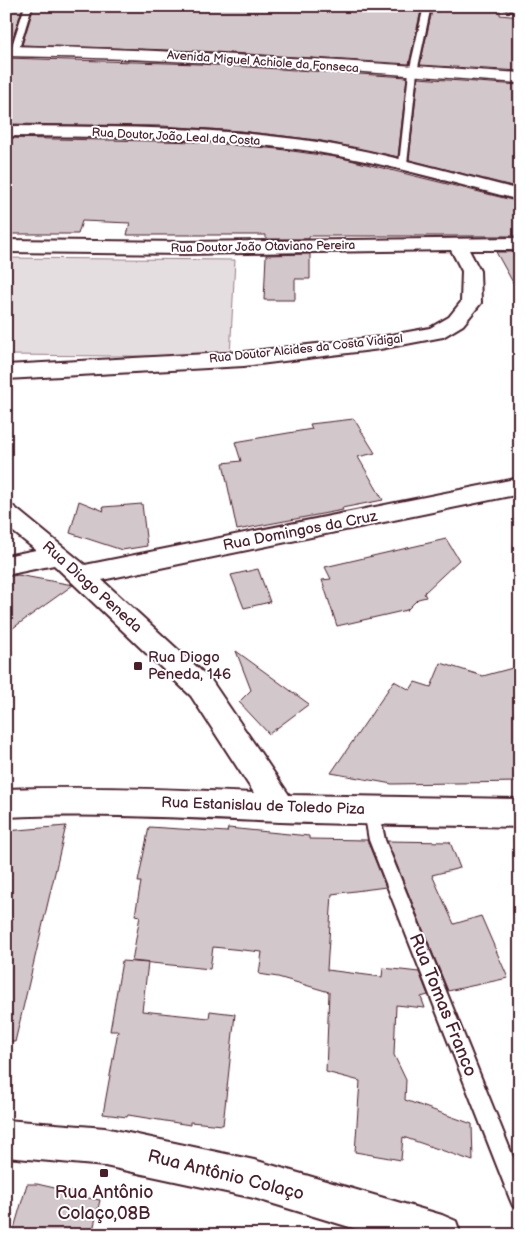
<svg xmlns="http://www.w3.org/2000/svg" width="526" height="1241" font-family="'Balsamiq Sans',sans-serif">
  <rect width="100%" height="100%" fill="#fff"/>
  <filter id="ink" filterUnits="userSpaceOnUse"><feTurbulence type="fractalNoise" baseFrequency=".02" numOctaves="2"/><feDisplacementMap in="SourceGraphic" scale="10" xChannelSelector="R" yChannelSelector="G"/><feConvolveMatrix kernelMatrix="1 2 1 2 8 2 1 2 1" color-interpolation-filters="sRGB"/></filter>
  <g filter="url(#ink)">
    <!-- green -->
    <path fill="#e5dee0" stroke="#987e86" d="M6,258L235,260L230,357L6,355Z"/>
    <!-- building -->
    <path fill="#d2c7cb" stroke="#4a1f2b" d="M6,6H23L11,44H6Z
      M34,6H422L409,64L199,51L22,45Z
      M433,6H466L500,11V15L520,17V71L420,65Z
      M6,58L199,64L407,77L398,157L317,140L240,131L162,126L6,124Z
      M418,78L520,85V188L409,160Z
      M6,138L201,142L278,149L342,158L520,202V236H309V239H266V235H127L130,223L82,221L78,234H6Z
      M496,252H520V295Z
      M310,254V279H295V300H264L266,255Z
      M354,419L375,453L358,457L383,500L342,508L343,510L237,530L223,463L241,461L235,442L312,429L310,424Z
      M79,501L104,511L103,507L142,504L147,546L122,550L70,533Z
      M446,539L459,560L424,593L426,597L418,599L407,610L337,626L322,580L331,579L325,567Z
      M258,569L270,602L244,608L231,575Z
      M18,575L73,585L6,633V577Z
      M236,651L309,704L269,734L239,702L251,690Z
      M441,663L483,676L520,666V782L392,784L331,773L394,681L410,690L415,682L431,687Z
      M66,826L15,1042L6,1041V831Z
      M149,827L227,832L228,828L309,836V839L367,840L386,887L332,894L327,970L382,977L383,968L419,972L428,995L421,997L425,1008L396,1005L394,1055L406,1080L405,1100L472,1124L473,1161L403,1137L401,1160L355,1152L360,1081L326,1072L329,992L278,977L259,974L262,952L213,947L210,969L132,961L140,916L135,915L141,882H138Z
      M387,841L450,842L460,868L432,875L454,924L481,916L508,978L448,991Z
      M122,961L148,963L142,1011L209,1018L210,1011L235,1014L223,1125L190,1122V1125L128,1115L127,1117L103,1114L118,1031H110Z
      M27,1184H37L72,1192L71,1195L100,1200L92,1235H12Z"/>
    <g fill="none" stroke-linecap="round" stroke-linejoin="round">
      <!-- service casing -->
      <g stroke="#4a1f2b" stroke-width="4">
        <path id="service" d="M25,6H32L18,52L11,54L10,52Z
          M424,6H431L417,72L407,164L403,167L399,164L409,72Z
          M372,804L378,806L385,840L520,1174V1209L513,1206L510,1199L369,840L364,811L366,806Z"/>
      </g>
      <!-- minor casing -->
      <g stroke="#4a1f2b" stroke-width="4">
        <path id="minor" d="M504,6H520V12L506,9Z
          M6,126C110,127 214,126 317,142C385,153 452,173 520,190V200C452,183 386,163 317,152C214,136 110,137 6,136Z
          M520,238V250H469L480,271L481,303L463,325L443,337L380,349L244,366L6,379V365L244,352L380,337L430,328L449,317L461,302L462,271L451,250L185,254L6,252V240L185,242Z
          M520,478V494L102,580L211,680L289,795L520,799V827C440,825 360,825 280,822C189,818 98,813 6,817V789C89,786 172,789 254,793L191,696L54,565L6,575V556L36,550L6,526V504L14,507L85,565Z
          M6,1120L105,1128L254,1160L442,1215L456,1221L461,1235H376L254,1198L105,1166L6,1157Z"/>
      </g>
      <!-- tertiary casing -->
      <g stroke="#4a1f2b" stroke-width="3">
        <path id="tertiary" d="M6,46C178,49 349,62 520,73V83C349,71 178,58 6,56Z"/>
      </g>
      <!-- service -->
      <use href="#service" fill="#fff" fill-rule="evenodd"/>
      <!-- minor -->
      <use href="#minor" fill="#fff" fill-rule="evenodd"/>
      <!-- tertiary -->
      <use href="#tertiary" fill="#fff" fill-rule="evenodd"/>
    </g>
  </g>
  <!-- markers -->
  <g fill="#4a1f2b" stroke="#fff" stroke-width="2">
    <rect x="133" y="661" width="10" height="10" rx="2.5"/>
    <rect x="99" y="1168" width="10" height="10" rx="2.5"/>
  </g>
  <g text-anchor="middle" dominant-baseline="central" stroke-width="4" stroke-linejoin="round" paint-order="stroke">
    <!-- far-street labels -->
    <g font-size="12" fill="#4a1f2b" stroke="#fff">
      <text transform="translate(263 62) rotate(4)">Avenida Miguel Achiole da Fonseca</text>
      <text transform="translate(176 137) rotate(3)">Rua Doutor João Leal da Costa</text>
      <text transform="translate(263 247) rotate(-1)">Rua Doutor João Otaviano Pereira</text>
      <text transform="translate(306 349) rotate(-6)">Rua Doutor Alcides da Costa Vidigal</text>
    </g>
    <!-- street labels -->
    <g font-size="15" fill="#4a1f2b" stroke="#fff">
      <text transform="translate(300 531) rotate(-11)">Rua Domingos da Cruz</text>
      <text transform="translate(92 587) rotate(42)">Rua Diogo Peneda</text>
      <text transform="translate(263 806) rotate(2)">Rua Estanislau de Toledo Piza</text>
    </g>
    <!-- poi labels -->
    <g font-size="15" fill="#4a1f2b" stroke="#fff" text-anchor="start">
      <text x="148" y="657">Rua Diogo<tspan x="148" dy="17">Peneda, 146</tspan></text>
    </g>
    <!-- near-street labels -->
    <g font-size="18" fill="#4a1f2b" stroke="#fff">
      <text transform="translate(443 1005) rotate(68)">Rua Tomas Franco</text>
      <text transform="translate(226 1175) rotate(14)">Rua Antônio Colaço</text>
    </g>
    <!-- near-poi labels -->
    <g font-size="18" fill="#4a1f2b" stroke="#fff">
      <text x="104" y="1192">Rua Antônio<tspan x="104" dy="21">Colaço,08B</tspan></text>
    </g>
  </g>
  <!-- margin -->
  <rect width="526" height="1241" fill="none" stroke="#fff" stroke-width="25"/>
  <rect x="12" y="12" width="501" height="1216" fill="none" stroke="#4a1f2b" stroke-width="2" filter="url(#ink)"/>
</svg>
